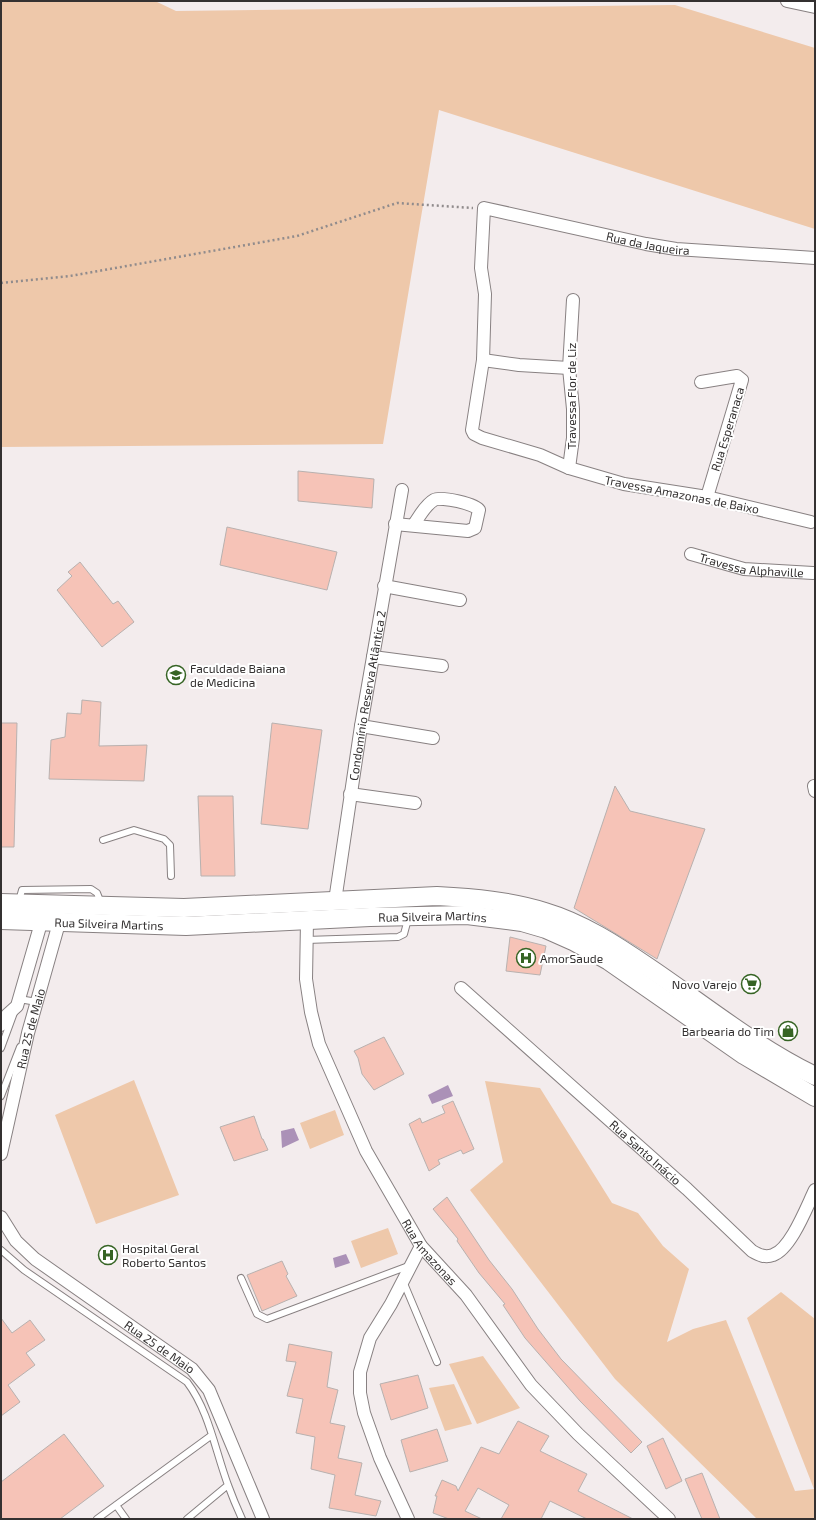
<svg xmlns="http://www.w3.org/2000/svg" width="816" height="1520" font-family="'Exo 2',sans-serif">
  <rect width="100%" height="100%" fill="#f3eced"/>
  <!-- green -->
  <path fill="#eec8aa" d="M1,1H155L176,11L675,5L815,48V229L439,110L383,444L1,447Z
    M134,1080L179,1195L96,1224L55,1115Z
    M485,1081L540,1088L612,1203L638,1213L663,1246L689,1269L667,1342L693,1329L726,1320L795,1491L814,1489L747,1318L781,1292L815,1319V1519H757L615,1379L470,1190L503,1162Z
    M335,1110L344,1135L310,1149L300,1123Z
    M388,1228L398,1254L361,1268L351,1241Z
    M483,1356L520,1408L477,1424L449,1364Z
    M454,1384L472,1424L445,1431L429,1388Z"/>
  <!-- water -->
  <path fill="#ab91b7" d="M448,1085L453,1096L432,1104L428,1095Z
    M294,1128L299,1140L282,1148L281,1131Z
    M346,1254L350,1263L335,1268L333,1258Z"/>
  <!-- building -->
  <path fill="#f6c3b7" stroke="#b8b1af" d="M298,471L374,479L372,508L298,501Z
    M227,527L337,552L327,590L220,565Z
    M80,562L113,604L118,601L134,622L102,647L57,590L72,576L68,572Z
    M82,700L101,702L99,746L147,745L144,781L49,779L51,740L65,737L67,713L81,714Z
    M1,723H17L14,847H1Z
    M272,723L322,730L308,829L261,824Z
    M615,786L630,811L705,829L657,959L574,908Z
    M198,796H233L235,876H201Z
    M510,937L546,946L540,975L506,971Z
    M384,1037L404,1074L374,1090L362,1074L358,1058L354,1051Z
    M453,1101L474,1149L463,1154L461,1150L438,1160L440,1164L429,1171L409,1124L420,1118L422,1123L445,1113L442,1106Z
    M254,1116L262,1139H263L268,1150L234,1161L220,1127Z
    M447,1197L489,1260L512,1289L538,1329L561,1359L642,1442L631,1453L580,1401L525,1338L503,1305L505,1304L479,1273L457,1241L458,1239L433,1209Z
    M282,1261L288,1274L286,1276L297,1296L262,1311L247,1275Z
    M1,1318L12,1333L30,1320L45,1340L26,1353L35,1365L8,1385L20,1402L1,1416Z
    M289,1344L332,1352L327,1387L338,1390L330,1423L345,1426L338,1458L362,1463L355,1495L381,1501L376,1516L329,1508L335,1475L311,1469L315,1437L296,1433L303,1399L287,1396L296,1362L286,1361Z
    M418,1375L428,1408L391,1420L380,1384Z
    M518,1421L549,1436L540,1451L587,1474L578,1491L633,1519H587L550,1501L541,1519H501L509,1505L478,1488L465,1511L482,1519H449L433,1513L437,1496H435L442,1480L456,1486L458,1491L481,1447L499,1454Z
    M437,1429L448,1461L410,1472L401,1440Z
    M64,1434L104,1486L60,1519H1V1482Z
    M663,1438L682,1481L666,1489L647,1446Z
    M702,1473L720,1519H702L685,1479Z"/>
  <g fill="none" stroke-linecap="round" stroke-linejoin="round">
    <!-- service casing -->
    <g stroke="#888182" stroke-width="8">
      <path id="service" d="M103,840L134,830L164,839L170,845L171,876
        M19,901L22,890L91,889L97,893L101,903
        M306,940L398,937L404,934L408,919
        M19,999L37,1002
        M1,1048L15,1010
        M1,1096L20,1047
        M1,1250L24,1270L187,1382C209,1411 215,1450 228,1485C232,1496 237,1508 242,1519
        M241,1278L257,1314L267,1319L411,1265
        M403,1281L437,1362
        M116,1505L126,1519
        M97,1519L212,1435
        M187,1519L228,1485"/>
    </g>
    <!-- minor casing -->
    <g stroke="#888182" stroke-width="14">
      <g id="minor">
        <path d="M787,1L815,7"/>
        <path d="M483,360L519,365L569,368"/>
        <path d="M701,382L737,376L742,380L707,497"/>
        <path d="M569,468L573,438V409L569,368L573,300"/>
        <path id="s1" d="M811,522L707,497L624,484L569,468L540,455L482,438L474,434L472,430L483,360L485,294L481,268L484,208L646,244L676,249L815,258"/>
        <path d="M395,524L468,531L475,528L479,510C476,504 441,496 434,500C425,505 420,516 414,524"/>
        <path id="s2" d="M691,554L744,569L813,573"/>
        <path d="M384,586L460,600"/>
        <path d="M373,657L442,666"/>
        <path d="M361,726L433,738"/>
        <path d="M814,786L815,791"/>
        <path d="M350,794L415,803"/>
        <path id="s3" d="M335,901L361,726L402,490"/>
        <path id="s4" d="M307,921L306,979L311,1012L319,1044L366,1151L421,1246L466,1295L531,1385L578,1434L669,1519"/>
        <path id="s5" d="M461,988L687,1189L752,1251C759,1255 765,1258 773,1255C791,1249 807,1206 815,1190"/>
        <path d="M1,1025L7,1015L17,1006L41,923"/>
        <path id="s6" d="M1,1154L28,1033L59,923L58,915"/>
        <path id="s7" d="M1,1217L16,1241L35,1259L192,1369L209,1390L263,1519"/>
        <path d="M408,1519L380,1458L364,1413L360,1393V1372L370,1338L391,1304L421,1246"/>
      </g>
    </g>
    <!-- secondary casing -->
    <g stroke="#888182" stroke-width="20">
      <g id="secondary">
        <path d="M1,903L184,908L437,896C474,898 510,901 545,912C582,923 616,945 648,967C703,1004 755,1047 815,1076"/>
        <path id="s8" d="M1,920L186,926L370,917L467,915L522,922L546,929L573,941L609,961L744,1055L815,1097"/>
      </g>
    </g>
    <!-- path -->
    <path stroke="#908b8c" stroke-width="2.5" stroke-dasharray="2 3" stroke-linecap="butt" d="M1,283L70,276L297,236L397,203L473,208"/>
    <!-- service -->
    <use href="#service" stroke="#fff" stroke-width="6"/>
    <!-- minor -->
    <use href="#minor" stroke="#fff" stroke-width="12"/>
    <!-- secondary -->
    <use href="#secondary" stroke="#fff" stroke-width="18"/>
  </g>
  <!-- icons -->
  <defs>
    <g id="university-ring" transform="scale(1)"><circle r="9.5" fill="#fff" stroke="#366424" stroke-width="1.5"/><path d="M0-5L7-2L0 1L-7-2ZM-4 1L0 2.5L4 1V4Q0 6-4 4Z" fill="#366424"/></g>
    <g id="hospital-ring" transform="scale(1)"><circle r="9.5" fill="#fff" stroke="#366424" stroke-width="1.5"/><path d="M-5-5h3v3.5h4V-5h3V5h-3V1.5h-4V5h-3Z" fill="#366424"/></g>
    <g id="supermarket-ring" transform="scale(1)"><circle r="9.5" fill="#fff" stroke="#366424" stroke-width="1.5"/><path d="M-6-5.5h2.5l.6 2H6L4.5 2H-2.5L-4.4-4H-6ZM-1.5 3.2a1.3 1.3 0 1 0 .1 0ZM3 3.2a1.3 1.3 0 1 0 .1 0Z" fill="#366424"/></g>
    <g id="shop-ring" transform="scale(1)"><circle r="9.5" fill="#fff" stroke="#366424" stroke-width="1.5"/><path d="M-5-2.5h2.3a2.7 3.5 0 0 1 5.4 0H5L5.5 6h-11ZM-1.5-2.5h3a1.5 2.3 0 0 0-3 0Z" fill="#366424"/></g>
  </defs>
  <g fill-rule="evenodd">
    <use href="#university-ring" x="176" y="675"/>
    <use href="#hospital-ring" x="526" y="958"/>
    <use href="#supermarket-ring" x="751" y="984"/>
    <use href="#shop-ring" x="788" y="1031"/>
    <use href="#hospital-ring" x="108" y="1255"/>
  </g>
  <g text-anchor="middle" dominant-baseline="central" stroke-width="4" stroke-linejoin="round" paint-order="stroke">
    <!-- street labels -->
    <g font-size="12" fill="#343131" stroke="#fff">
      <text stroke="none"><textPath href="#s1" startOffset="745">Rua da Jaqueira</textPath></text>
      <text transform="translate(571 396) rotate(-90)">Travessa Flor de Liz</text>
      <text transform="translate(727 429) rotate(-73)">Rua Esperanaca</text>
      <text transform="translate(682 494) rotate(11)">Travessa Amazonas de Baixo</text>
      <text stroke="none"><textPath href="#s2" startOffset="62">Travessa Alphaville</textPath></text>
      <text stroke="none"><textPath href="#s3" startOffset="208">Condomínio Reserva Atlântica 2</textPath></text>
      <text stroke="none"><textPath href="#s8" startOffset="432">Rua Silveira Martins</textPath></text>
      <text stroke="none"><textPath href="#s8" startOffset="108">Rua Silveira Martins</textPath></text>
      <text stroke="none"><textPath href="#s6" startOffset="129">Rua 25 de Maio</textPath></text>
      <text stroke="none"><textPath href="#s5" startOffset="247">Rua Santo Inácio</textPath></text>
      <text stroke="none"><textPath href="#s4" startOffset="361">Rua Amazonas</textPath></text>
      <text stroke="none"><textPath href="#s7" startOffset="207">Rua 25 de Maio</textPath></text>
    </g>
    <!-- poi labels -->
    <g font-size="12" fill="#343131" stroke="#fff" text-anchor="start">
      <text x="190" y="668">Faculdade Baiana<tspan x="190" dy="14">de Medicina</tspan></text>
      <text x="540" y="958">AmorSaude</text>
      <text x="737" y="984" text-anchor="end">Novo Varejo</text>
      <text x="774" y="1031" text-anchor="end">Barbearia do Tim</text>
      <text x="122" y="1248">Hospital Geral<tspan x="122" dy="14">Roberto Santos</tspan></text>
    </g>
  </g>
  <!-- border -->
  <rect width="816" height="1520" fill="none" stroke="#343131" stroke-width="4"/>
</svg>
